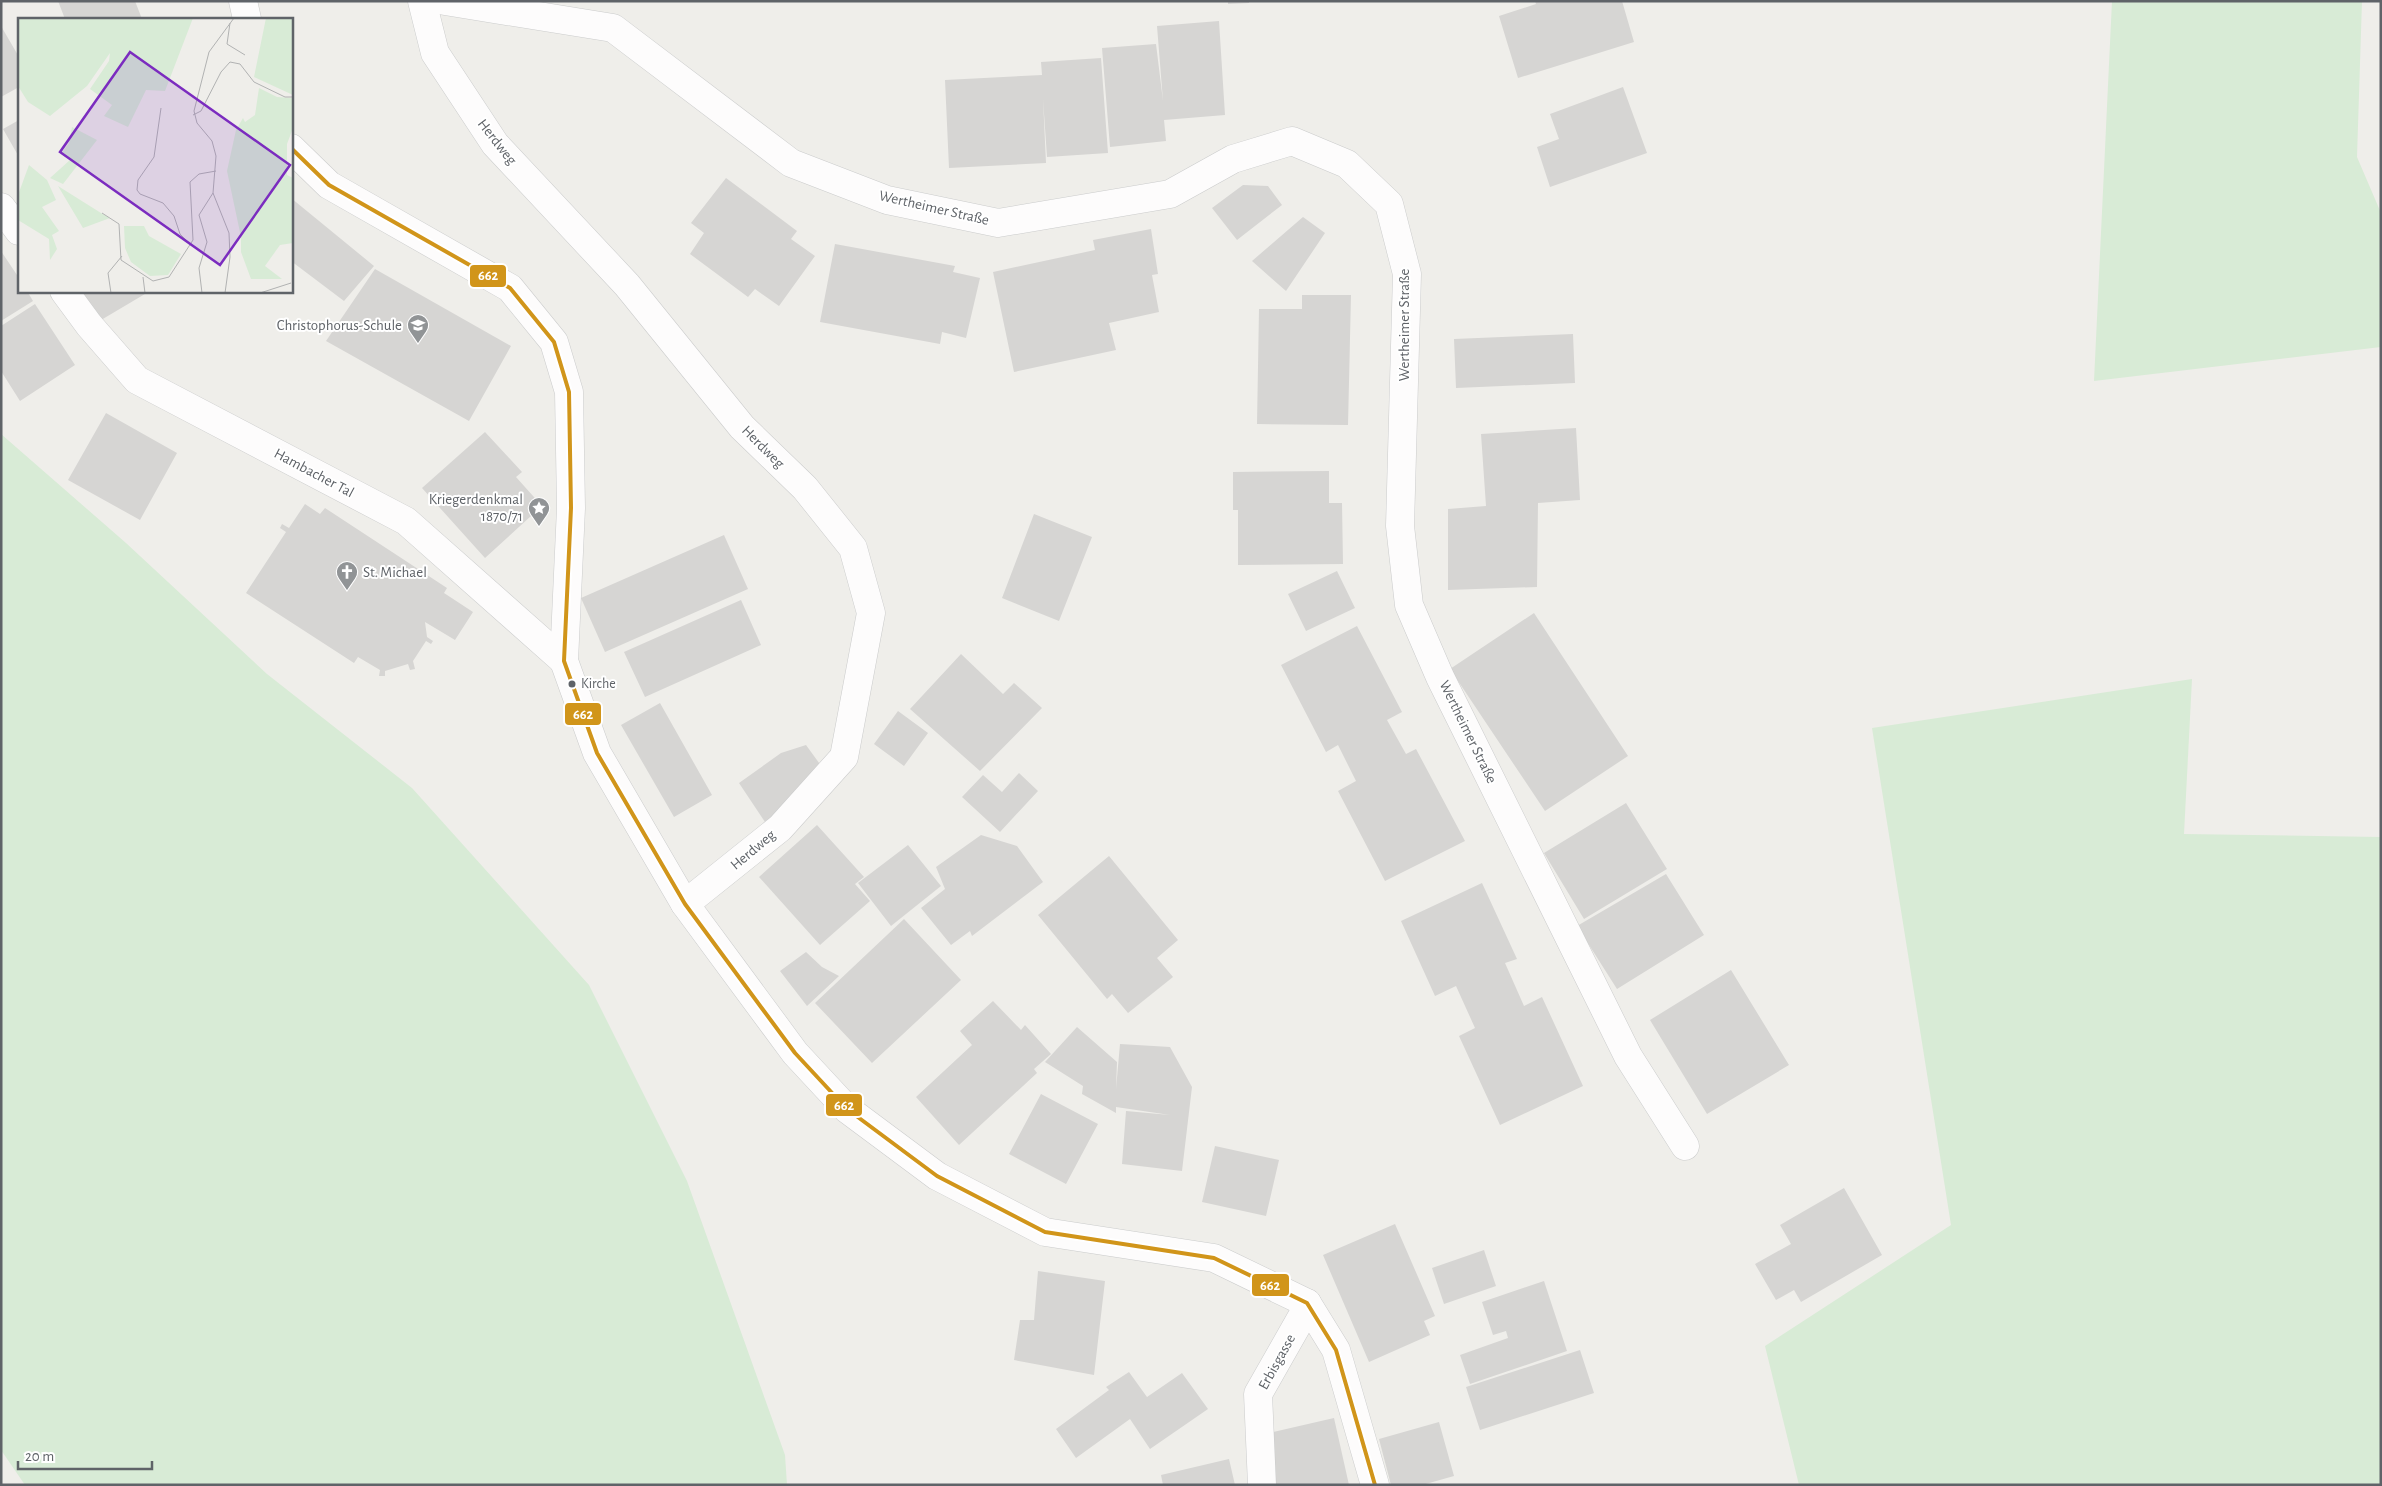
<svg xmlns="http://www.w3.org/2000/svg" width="2382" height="1486" font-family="'Alegreya Sans',sans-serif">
  <rect width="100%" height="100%" fill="#efeeea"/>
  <!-- green -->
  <path fill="#d8ebd6" d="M2112,1H2362L2357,157L2381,213V347L2094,381Z
    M1,434L126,543L267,674L412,788L589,985L687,1181L785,1455L787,1485H25L1,1450Z
    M2192,679L2184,834L2381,837V1485H1799L1765,1346L1951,1225L1872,728Z"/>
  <!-- building -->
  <path fill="#d6d5d3" d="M58,1H135L142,19H65Z
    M1228,1H1249V3L1228,4Z
    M1535,1H1622L1634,42L1518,78L1499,16L1536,4Z
    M1219,21L1225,115L1164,120L1166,141L1110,147L1102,48L1156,44L1163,101L1157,26Z
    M1,26L19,57V87L1,97Z
    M1101,58L1108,153L1047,157L1043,99L1046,163L949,168L945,80L1042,75L1041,62Z
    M1623,87L1647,153L1550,187L1537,147L1559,139L1550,114Z
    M19,120V157L3,129Z
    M726,178L797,231L791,239L815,256L779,306L755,289L748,297L690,254L704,233L691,223Z
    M1243,185L1268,186L1282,205L1237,240L1212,208Z
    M291,198L374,266L344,301L291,261Z
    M1303,217L1325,233L1286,291L1252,261Z
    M1151,229L1158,274L1152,275L1159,312L1109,323L1116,350L1014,372L993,272L1095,250L1093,240Z
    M835,244L955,266L953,272L980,278L966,338L942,332L940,344L820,322Z
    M1,251L19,278V291H27L33,301L1,321Z
    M375,269L511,346L469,421L326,341Z
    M78,291H150L96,323Z
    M1302,295H1351L1348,425L1257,424L1259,309H1302Z
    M35,304L75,365L20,401L1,371V326Z
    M1573,334L1575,383L1456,388L1454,339Z
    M106,413L177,453L140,520L68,480Z
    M1576,428L1580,500L1538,503L1537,587L1448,590V509L1486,506L1481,434Z
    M485,432L522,472L516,477L542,506L485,558L422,488Z
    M1329,471V503H1342L1343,564L1238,565V510H1233V472Z
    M305,504L320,514L325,508L447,588L444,593L473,612L455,640L425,622L427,637L433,641L431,644L426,641L413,661L415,669L410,670L408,664L385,671V676H379L380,670L358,657L354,663L246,593L286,532L280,528L282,524L289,528Z
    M1034,514L1092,537L1059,621L1002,598Z
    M724,535L748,589L605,652L581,598Z
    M1337,571L1355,608L1306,631L1288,594Z
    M741,600L761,645L645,697L624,652Z
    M1534,613L1628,756L1545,811L1450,669Z
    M1357,626L1402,712L1387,720L1406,754L1416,749L1465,841L1385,881L1338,791L1356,781L1338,745L1326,752L1281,665Z
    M961,654L1003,694L1014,683L1042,708L980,771L910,709Z
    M660,703L712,795L674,817L621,725Z
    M898,711L928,733L904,766L874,744Z
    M806,745L822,767L804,793L765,822L739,783L781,753Z
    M1019,773L1038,791L1000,832L962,797L983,775L1002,792Z
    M1626,803L1667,869L1584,919L1544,853Z
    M817,825L864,877L855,884L870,901L820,945L759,877Z
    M981,835L1017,846L1043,882L972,936L970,931L951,945L921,908L945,889L936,867Z
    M908,845L941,886L891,926L858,883Z
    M1109,856L1178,940L1157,958L1173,977L1128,1013L1112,994L1107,999L1038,915Z
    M1666,874L1704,935L1617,989L1577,926Z
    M1482,883L1517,959L1505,963L1524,1006L1542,997L1583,1086L1500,1125L1459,1036L1475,1028L1456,986L1435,996L1401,921Z
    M904,919L961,980L872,1063L815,1003Z
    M806,952L822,967L839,976L807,1006L780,971Z
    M1731,970L1789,1065L1707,1114L1650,1020Z
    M993,1001L1021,1030L1025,1025L1051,1054L1034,1069L1037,1073L959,1145L916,1097L972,1045L960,1031Z
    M1077,1027L1117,1062L1116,1089L1120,1044L1170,1047L1192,1087L1182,1171L1122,1164L1126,1111L1170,1115L1116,1107V1113L1082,1094L1083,1086L1045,1062Z
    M1041,1094L1098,1124L1066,1184L1009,1154Z
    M1215,1146L1279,1160L1266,1216L1202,1202Z
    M1844,1188L1882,1255L1801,1302L1794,1290L1776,1300L1755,1264L1791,1244L1780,1225Z
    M1395,1224L1435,1316L1424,1321L1430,1335L1369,1362L1323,1255Z
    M1484,1250L1496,1286L1444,1304L1432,1268Z
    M1038,1271L1105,1281L1094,1375L1014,1360L1020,1320H1034Z
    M1544,1281L1567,1351L1470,1384L1460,1355L1508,1338L1506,1331L1493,1335L1482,1302Z
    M1580,1350L1594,1393L1480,1430L1466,1387Z
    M1129,1372L1147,1397L1182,1373L1208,1409L1150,1449L1130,1419L1076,1458L1056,1429L1109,1390L1106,1387Z
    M1334,1418L1349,1485H1276L1265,1434Z
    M1439,1422L1454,1476L1422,1485H1391L1379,1439Z
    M1229,1459L1235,1485H1163L1161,1475Z"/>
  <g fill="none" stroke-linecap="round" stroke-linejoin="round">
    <!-- minor casing -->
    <g stroke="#cbcccc" stroke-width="29">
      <path id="minor" d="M422,1L435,53L495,144L627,285L742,427L805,488L853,548L871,613L844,757L780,828L685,904
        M445,1L613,28L791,163L887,200L998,223L1170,194L1233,159L1292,141L1347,164L1389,204L1407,274L1400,526L1409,605L1440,677L1628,1056L1685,1146
        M1,207L19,231
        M64,291L89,325L137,380L406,521L564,661
        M1262,1485L1258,1394L1308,1306L1307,1303"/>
    </g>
    <!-- tertiary casing -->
    <g stroke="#cbcccc" stroke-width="29">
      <path id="tertiary" d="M243,1L247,19
        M291,148L329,185L510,288L554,342L569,392L571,508L564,661L597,753L685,904L795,1053L847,1109L937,1176L1045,1232L1214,1258L1307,1303L1336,1350L1375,1485"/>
    </g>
    <!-- minor -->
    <use href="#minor" stroke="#fdfcfc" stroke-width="28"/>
    <!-- tertiary -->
    <use href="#tertiary" stroke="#fdfcfc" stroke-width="28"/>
    <!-- bus-1 casing -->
    <g stroke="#fff" stroke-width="8">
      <path id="bus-1" d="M291,148L329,185L510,288L554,342L569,392L571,508L564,661L597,753L685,904L795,1053L847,1109L937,1176L1045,1232L1214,1258L1307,1303L1336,1350L1375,1485"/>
    </g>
    <!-- bus-1 -->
    <use href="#bus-1" stroke="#d1951a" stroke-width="4"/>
  </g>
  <!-- icons -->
  <defs>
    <g id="school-pin" transform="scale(1.125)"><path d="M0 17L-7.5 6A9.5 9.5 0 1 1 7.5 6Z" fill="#919496" stroke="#fff"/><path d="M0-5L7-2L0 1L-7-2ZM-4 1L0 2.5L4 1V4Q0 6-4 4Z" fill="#fff"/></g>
    <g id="sight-pin" transform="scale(1.125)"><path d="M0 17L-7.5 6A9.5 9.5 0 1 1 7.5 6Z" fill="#919496" stroke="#fff"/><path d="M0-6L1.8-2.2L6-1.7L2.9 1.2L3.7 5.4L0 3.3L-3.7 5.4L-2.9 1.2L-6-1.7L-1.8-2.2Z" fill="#fff"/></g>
    <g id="church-pin" transform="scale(1.125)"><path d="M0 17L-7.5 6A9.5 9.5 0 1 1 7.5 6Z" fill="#919496" stroke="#fff"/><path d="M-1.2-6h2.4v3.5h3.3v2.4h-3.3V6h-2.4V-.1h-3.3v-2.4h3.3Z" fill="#fff"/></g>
  </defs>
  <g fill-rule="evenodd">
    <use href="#school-pin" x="418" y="325"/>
    <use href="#sight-pin" x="539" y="508"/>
    <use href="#church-pin" x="347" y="572"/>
  </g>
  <!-- markers -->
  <circle fill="#5f6368" stroke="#fff" stroke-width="2" cx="572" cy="684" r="4.5"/>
  <g text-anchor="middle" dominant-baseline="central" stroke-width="4" stroke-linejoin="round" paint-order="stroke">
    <!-- bus labels -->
    <g font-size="14" fill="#5f6368" stroke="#fff" text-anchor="start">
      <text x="581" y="684">Kirche</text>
    </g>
    <!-- street labels -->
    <g font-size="15" fill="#5f6368" stroke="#fff">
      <text transform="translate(497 142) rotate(52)">Herdweg</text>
      <text transform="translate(934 208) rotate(13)">Wertheimer Straße</text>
      <text transform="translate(1404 325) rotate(-90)">Wertheimer Straße</text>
      <text transform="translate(763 447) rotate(45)">Herdweg</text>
      <text transform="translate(314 473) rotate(28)">Hambacher Tal</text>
      <text transform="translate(1468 732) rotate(64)">Wertheimer Straße</text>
      <text transform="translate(753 850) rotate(-40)">Herdweg</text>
      <text transform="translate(1277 1362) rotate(-61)">Erbisgasse</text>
    </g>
    <!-- poi labels -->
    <g font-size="15" fill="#5f6368" stroke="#fff" text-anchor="end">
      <text x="402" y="325">Christophorus-Schule</text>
      <text x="523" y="499">Kriegerdenkmal<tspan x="523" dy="17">1870/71</tspan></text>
      <text x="363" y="572" text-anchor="start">St. Michael</text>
    </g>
  </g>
  <!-- overview -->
  <g transform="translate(18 18)">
    <rect width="275" height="275" fill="#efeeea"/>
    <path d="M0,0H175L147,73L128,72L110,109L86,98L94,87L72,71L91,43L92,35L69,68L32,98L10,84L0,68ZM248,0H275V77L236,59ZM241,70L259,79L275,80V110L269,126V157L275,160V225L262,227L247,248L264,261H233L223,234V219L209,153L218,112L225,100L227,104L237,97ZM54,109L79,122L45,166L32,160L52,142L43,136L51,125ZM11,147L29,162L38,182L24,189L41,213L34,217L39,231L32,242L31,221L0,202V177ZM40,168L83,195L92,200L65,210ZM106,208H126L131,218L163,236L150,257L132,258L113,244L107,230Z" fill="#d8ebd6"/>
    <path fill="none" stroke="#b1b2b2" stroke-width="1" d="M212,5L209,26L227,37M143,90L136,139L120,162L119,172L122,176L145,185L156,198L162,216L173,227M175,97L183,93L203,54L212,44L222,46L236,64L267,79H275M195,175L211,215L212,239L207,275M84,195L101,206L103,242L135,263L151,259L175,222L172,164L181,156L198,153M125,259L127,275M93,275L90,255L104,238M184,275L181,250L189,224L181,197L195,175L198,138L194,123L179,105L176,93L191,34L216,0M242,275L273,265"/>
    <path fill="#7b2cbf" fill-opacity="0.15" stroke="#7b2cbf" stroke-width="2.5" d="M112,34L272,147L202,247L42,134Z"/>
    <rect width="275" height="275" fill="none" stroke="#5f6368" stroke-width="2.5"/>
  </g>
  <g stroke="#fff" stroke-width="2">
    <rect x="469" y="264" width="38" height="24" rx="5" fill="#d1951a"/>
    <rect x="564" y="702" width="38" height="24" rx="5" fill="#d1951a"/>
    <rect x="825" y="1093" width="38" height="24" rx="5" fill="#d1951a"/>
    <rect x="1251" y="1273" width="39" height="24" rx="5" fill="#d1951a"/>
  </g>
  <g font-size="14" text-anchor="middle" font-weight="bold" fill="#fff">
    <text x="488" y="280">662</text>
    <text x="583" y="719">662</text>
    <text x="844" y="1110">662</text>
    <text x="1270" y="1290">662</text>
  </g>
  <!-- border -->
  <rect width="2382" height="1486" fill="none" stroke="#5f6368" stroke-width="5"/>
  <!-- scale -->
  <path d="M18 1461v8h134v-8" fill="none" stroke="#5f6368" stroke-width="2.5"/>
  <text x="25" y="1461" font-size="15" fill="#5f6368" stroke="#ffffff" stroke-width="4" paint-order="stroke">20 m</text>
</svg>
